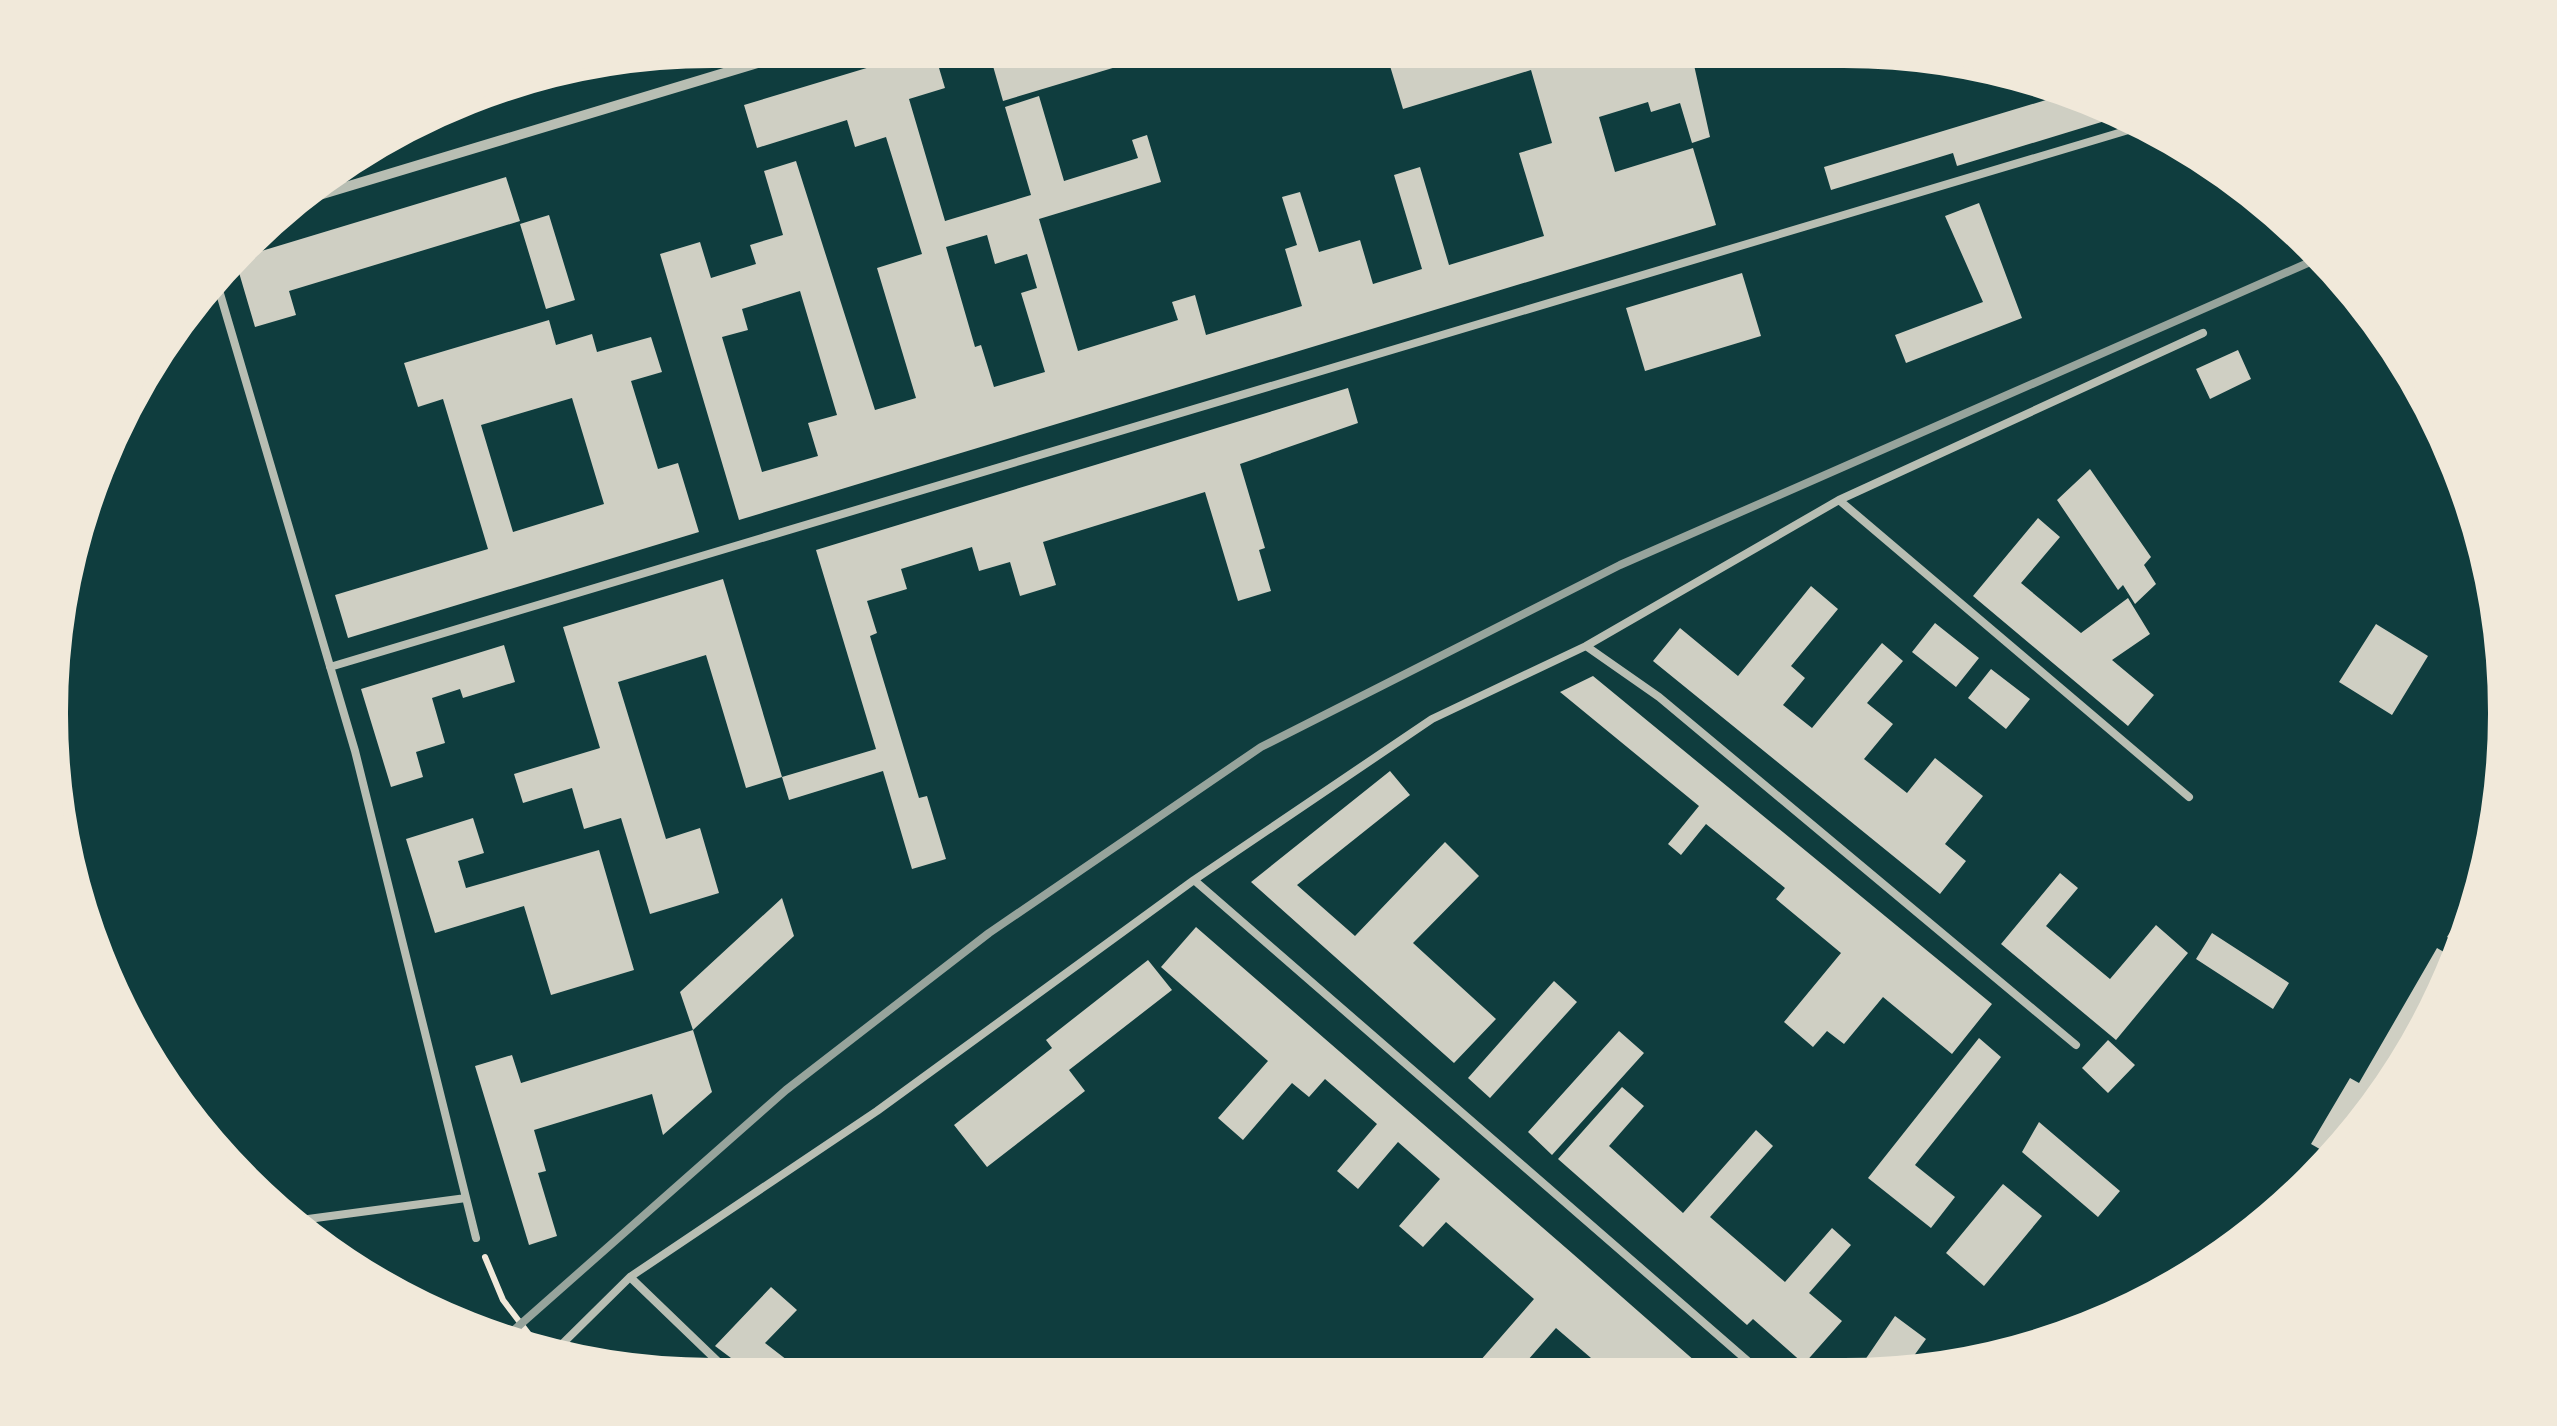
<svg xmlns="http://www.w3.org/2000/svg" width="2557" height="1426" font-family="Cabin,sans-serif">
  <rect width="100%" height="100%" fill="#0f3d3e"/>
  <!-- building -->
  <path fill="#cfcfc3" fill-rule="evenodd" d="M987,45H1120L1126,64L1003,101Z
    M1384,46H1432L1438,67L1507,46H1554L1559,62L1607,46H1751L1694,65L1710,137L1692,143L1680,103L1651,112L1648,102L1599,117L1615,172L1693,148L1716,225L739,520L660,254L700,242L711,278L756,264L750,245L783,235L764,171L796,161L875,410L916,398L877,268L922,254L886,137L855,147L847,120L757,148L744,105L933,48L945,88L909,99L945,221L1031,195L1005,107L1039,96L1064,181L1138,158L1132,140L1147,135L1161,182L1039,219L1078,351L1178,320L1172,302L1195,295L1206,335L1302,306L1285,249L1297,245L1282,197L1300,192L1319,252L1360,240L1373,284L1422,269L1394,175L1420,167L1449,265L1544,236L1519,153L1552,143L1531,70L1403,109ZM987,235L995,264L1027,254L1037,288L1021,293L1045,372L994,387L981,345L975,347L946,247ZM800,291L837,415L808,423L818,456L762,472L722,337L748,330L742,309Z
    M2079,90L2131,113L1957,166L1953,153L1831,190L1824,167Z
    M506,177L520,221L289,291L296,315L255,327L235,259Z
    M1979,203L2022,318L1906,363L1895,335L1983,302L1945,216Z
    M549,215L575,300L546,309L520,224Z
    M1742,273L1761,336L1645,371L1626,308Z
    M549,320L556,345L592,334L597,352L651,337L662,372L631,381L658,469L678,463L699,532L348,638L335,595L488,549L443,399L418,407L404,363ZM572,398L604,504L513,532L481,425Z
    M2238,350L2251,379L2210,399L2196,369Z
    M1348,388L1358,423L1240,464L1265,548L1259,550L1271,591L1238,601L1205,492L1043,542L1056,585L1020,596L1010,562L979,571L972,547L901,569L907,589L867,601L877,633L870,636L919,798L927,796L946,859L912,869L883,771L789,800L782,777L876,749L816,550Z
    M2090,469L2151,557L2144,565L2156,584L2135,604L2123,585L2118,590L2057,500Z
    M2038,518L2060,537L2021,583L2081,633L2128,598L2150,634L2112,660L2154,695L2128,726L1973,596Z
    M723,579L782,777L746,788L706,655L618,682L666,839L700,828L719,893L650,914L621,818L584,829L572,788L523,803L514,774L600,748L563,627Z
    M1811,586L1838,609L1791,666L1805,678L1783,705L1812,728L1882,643L1903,661L1867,703L1893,724L1864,759L1907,793L1935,758L1983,796L1945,844L1966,861L1940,894L1653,661L1680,628L1738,676Z
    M1935,623L1979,658L1956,687L1912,652Z
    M2376,624L2428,656L2392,715L2339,682Z
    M504,645L515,682L463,698L460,689L432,698L445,743L416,752L423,777L391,787L361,689Z
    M1991,669L2030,699L2006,729L1968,698Z
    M1593,676L1992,1004L1952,1054L1883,997L1844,1044L1827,1031L1813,1047L1784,1022L1841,953L1776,899L1785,888L1706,824L1681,855L1668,844L1699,806L1560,692Z
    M1390,771L1410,795L1297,885L1355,936L1445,842L1479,876L1413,943L1496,1019L1454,1063L1251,882Z
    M473,818L484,853L458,861L466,888L599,850L634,970L551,995L524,906L435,933L406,839Z
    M2490,868L2476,928L2467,950L2447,937Z
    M2060,873L2078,888L2046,926L2110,979L2156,925L2188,953L2116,1040L2001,944Z
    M782,898L794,936L693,1030L712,1092L663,1135L652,1094L534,1130L546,1171L538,1173L557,1236L529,1245L475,1066L512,1055L521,1083L693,1030L680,992Z
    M1196,927L1573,1254L1712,1376H1612L1556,1328L1513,1377H1466L1534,1299L1446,1222L1423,1247L1399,1226L1440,1179L1398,1142L1358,1189L1337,1171L1377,1124L1325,1079L1309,1097L1292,1083L1243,1140L1218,1118L1268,1061L1161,967Z
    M2212,933L2289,983L2273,1009L2196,959Z
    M2437,948L2461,962L2422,1047L2337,1159L2311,1144L2350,1078L2359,1083Z
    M1148,960L1172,990L1069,1070L1085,1091L987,1167L954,1125L1052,1048L1046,1040Z
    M1554,981L1577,1002L1490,1098L1468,1078Z
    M1619,1031L1644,1053L1552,1155L1528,1132Z
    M1979,1038L2001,1057L1915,1165L1955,1197L1931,1228L1868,1178Z
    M2108,1040L2135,1065L2108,1093L2082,1068Z
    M1622,1087L1644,1106L1609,1146L1683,1213L1756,1130L1773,1146L1710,1217L1785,1282L1832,1228L1851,1245L1809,1293L1842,1321L1804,1364L1753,1319L1747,1325L1558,1159Z
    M2039,1122L2120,1191L2098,1217L2022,1152Z
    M2003,1184L2042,1216L1984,1286L1946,1253Z
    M771,1287L797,1310L765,1343L809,1377L822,1360L847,1379H759L715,1346Z
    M1895,1316L1926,1339L1903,1371L1909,1375L1854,1376Z"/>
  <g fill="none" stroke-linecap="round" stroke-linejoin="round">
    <!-- path -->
    <path stroke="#f1e9da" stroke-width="6" d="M485,1257L503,1300L534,1341"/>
    <!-- service -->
    <path stroke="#b8beb3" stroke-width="8" d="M216,280L355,751L476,1238
      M1839,500L2189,797
      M1586,646L1839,500L2203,333
      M330,667L2152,123
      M1194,880L1432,719L1586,646L1659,697L2076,1045
      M293,1221L466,1198
      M630,1277L877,1111L1194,880L1765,1376
      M550,1356L630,1277L736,1379"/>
    <!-- minor -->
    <path stroke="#b8beb3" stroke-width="10" d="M286,205L817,45"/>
    <!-- rail -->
    <path stroke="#97a49c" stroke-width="8" d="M497,1345L786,1090L989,933L1261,747L1620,565L2326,255"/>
  </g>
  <!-- crop -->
  <path d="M0 0H2557V1426H0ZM712 62H1844A650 650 0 0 1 2494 712V714A650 650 0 0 1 1844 1364H712A650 650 0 0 1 62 714V712A650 650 0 0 1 712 62Z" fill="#f1e9da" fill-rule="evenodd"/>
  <path fill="none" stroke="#f1e9da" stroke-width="12" d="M712 62H1844A650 650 0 0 1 2494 712V714A650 650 0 0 1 1844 1364H712A650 650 0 0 1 62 714V712A650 650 0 0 1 712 62Z"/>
</svg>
